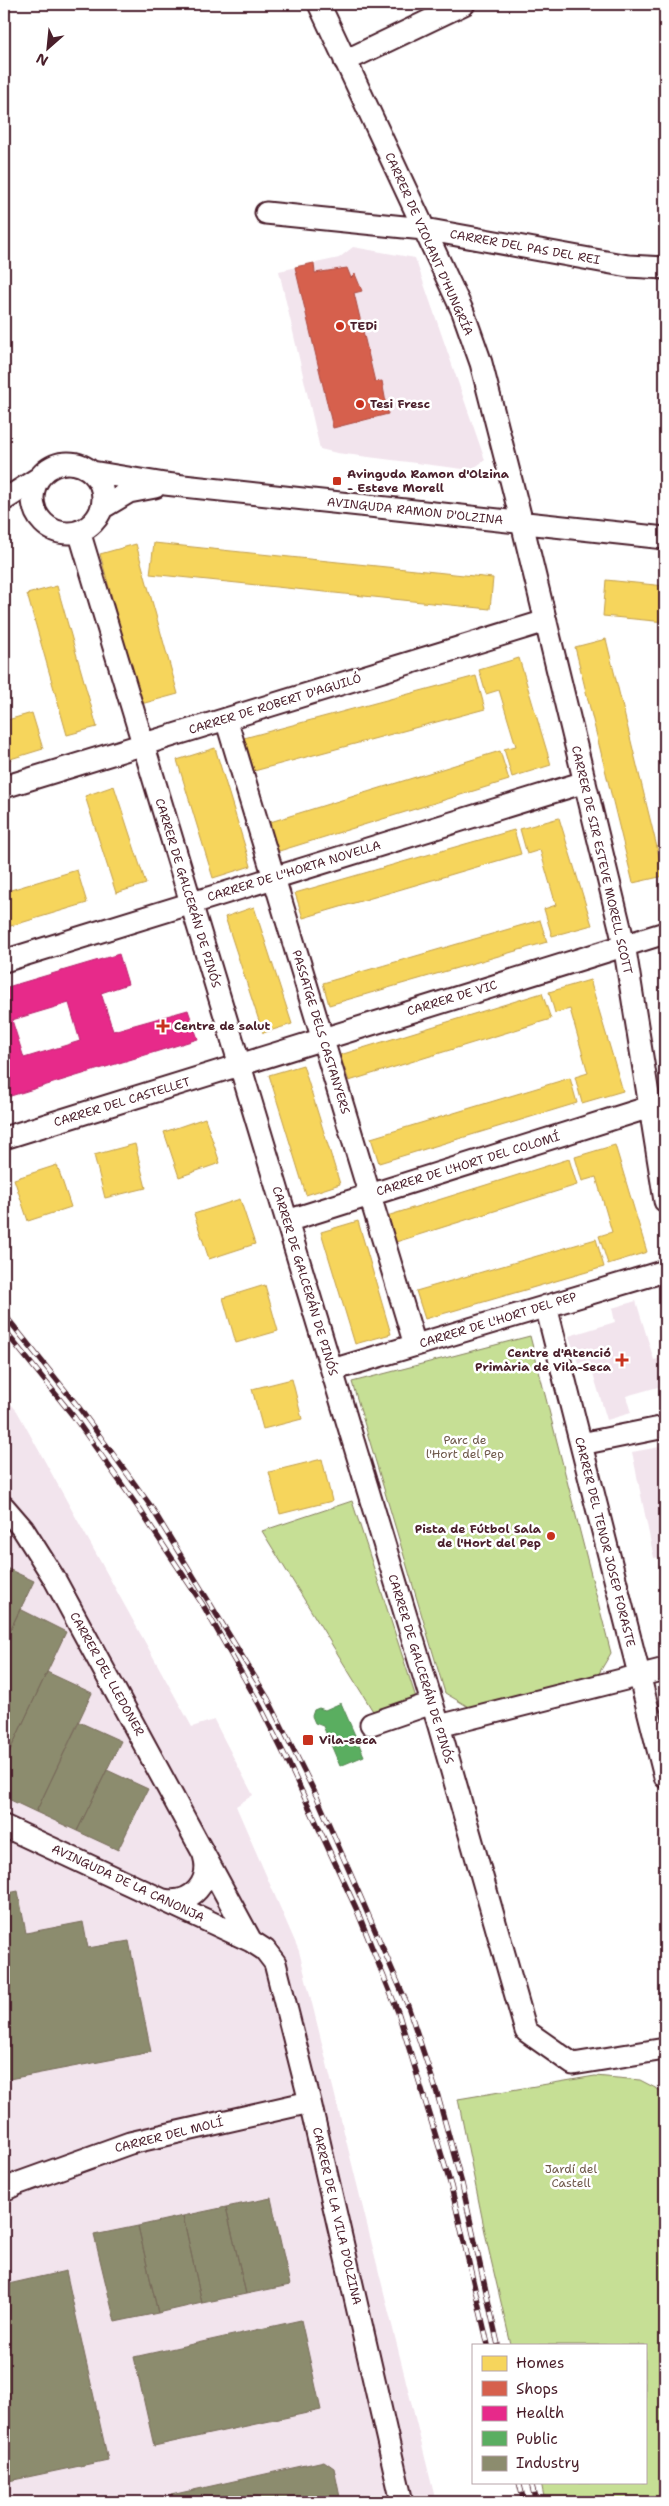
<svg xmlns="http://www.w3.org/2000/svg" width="669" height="2506" font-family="'Shantell Sans',sans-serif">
  <rect width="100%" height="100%" fill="#fff"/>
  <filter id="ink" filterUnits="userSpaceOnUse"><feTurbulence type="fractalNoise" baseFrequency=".02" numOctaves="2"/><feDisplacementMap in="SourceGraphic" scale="10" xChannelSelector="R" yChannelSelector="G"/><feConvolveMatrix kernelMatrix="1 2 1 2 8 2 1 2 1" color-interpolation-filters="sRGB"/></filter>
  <g filter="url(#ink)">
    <!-- built -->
    <path fill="#f2e4ed" d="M353,247L415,258L485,460L471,470L337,453L320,449L279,271L339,258Z
      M636,1301L654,1360L662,1358L665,1369V1385L626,1396L631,1413L607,1420L589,1360L578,1363L569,1336L615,1322L612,1308Z
      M4,1396L17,1411L192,1727L214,1720L253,1795L236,1806L299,1951L436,2502H4Z
      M665,1446V1556L654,1558L632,1452Z"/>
    <!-- green -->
    <path fill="#c6df95" stroke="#887f60" d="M530,1336L611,1653L595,1680L472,1709L445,1693L352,1382Z
      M352,1501L419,1707L379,1721L262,1531Z
      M595,2076L640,2080L665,2093V2502H545L541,2482H645V2345H511L488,2247L458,2099Z"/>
    <!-- homes -->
    <path fill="#f6d55c" stroke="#c29e4d" d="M154,543L493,578L490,609L150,574Z
      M136,544L178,694L141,704L100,554Z
      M606,580L665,586V622L603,616Z
      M57,586L97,727L67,735L27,594Z
      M606,639L664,876L633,883L575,647Z
      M519,658L551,765L512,777L504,749L516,746L499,690L486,694L479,670Z
      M476,676L485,709L254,771L244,738Z
      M32,713L43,749L4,761V721Z
      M215,748L251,866L213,878L177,760Z
      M500,751L509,780L276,852L267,823Z
      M114,786L146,884L116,893L85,796Z
      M559,818L592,925L552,936L544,909L556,905L540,850L527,854L520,829Z
      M514,830L521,854L303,918L295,893Z
      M77,870L87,903L4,928V892Z
      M254,907L292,1024L263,1033L225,917Z
      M540,920L547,942L329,1005L323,983Z
      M590,980L623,1091L582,1103L575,1077L588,1073L570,1009L555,1013L549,992Z
      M542,993L551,1019L349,1081L340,1055Z
      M303,1065L340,1184L306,1195L269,1075Z
      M570,1078L577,1103L379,1163L371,1138Z
      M205,1118L220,1163L179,1177L164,1132Z
      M135,1144L146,1188L105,1198L94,1155Z
      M615,1145L647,1252L608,1264L599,1236L612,1232L596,1177L582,1181L575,1157Z
      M569,1159L577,1185L396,1242L387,1216Z
      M57,1165L71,1207L28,1221L14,1179Z
      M240,1199L255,1244L209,1259L194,1214Z
      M358,1221L391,1334L355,1344L321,1232Z
      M596,1239L604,1267L425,1319L416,1291Z
      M265,1285L278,1331L236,1343L223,1298Z
      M292,1379L302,1419L263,1429L252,1389Z
      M322,1459L332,1501L280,1514L269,1472Z"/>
    <!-- shops -->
    <path fill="#d6604d" stroke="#ac4c43" d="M314,263L315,273L347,268L351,278L355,274L362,291L354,293L375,382L382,381L388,414L333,428L295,267Z"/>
    <!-- health -->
    <path fill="#e7298a" stroke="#b8266e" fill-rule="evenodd" d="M119,954L128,984L101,993L113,1031L188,1010L198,1039L4,1098V988ZM69,1003L80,1041L24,1058L12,1020Z"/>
    <!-- public -->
    <path fill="#5aae61" stroke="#558351" d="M341,1703L364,1756L340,1766L323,1726L315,1723L312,1716L314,1710L319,1708L325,1710Z"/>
    <!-- industry -->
    <path fill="#8c8c6e" stroke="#786b5a" d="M4,1567L34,1581L4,1643Z
      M20,1609L66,1632L4,1763V1643Z
      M47,1672L92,1693L36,1812L4,1797V1763Z
      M79,1722L121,1741L77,1831L36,1812Z
      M107,1770L148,1789L118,1850L77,1831Z
      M18,1891L26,1933L83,1922L88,1948L129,1941L151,2052L4,2080V1894Z
      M271,2198L290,2285L246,2294L226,2207Z
      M226,2207L246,2294L202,2303L183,2216Z
      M183,2216L202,2303L158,2313L138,2226Z
      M138,2226L158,2313L115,2322L94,2235Z
      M66,2271L108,2460L4,2482V2285Z
      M301,2320L321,2410L154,2446L134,2357Z
      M324,2461L334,2468L341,2502H167L171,2495Z"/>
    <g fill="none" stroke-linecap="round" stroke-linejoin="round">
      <!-- minor casing -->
      <g stroke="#4a1f2b" stroke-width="25">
        <path id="minor" d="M319,4L463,312L481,363L522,523L624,944L665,1201
          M345,61L464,4
          M266,213L424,229L628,266L665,268
          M33 498a35 35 0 1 1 70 0a35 35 0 1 1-70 0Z
          M92,472L165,484L665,538
          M4,500L37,479
          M102,508L129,492L155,487
          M79,531L439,1726L526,2031L573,2064L665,2049
          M226,719L415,1345
          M4,787L546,621
          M4,961L585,782
          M4,1138L665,933
          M287,1221L650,1107
          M546,1306L665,1777
          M332,1370L665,1271
          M581,1444L665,1427
          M4,1507L23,1529L54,1578L251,1941
          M371,1724L432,1703
          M439,1726L665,1669
          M4,1826L251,1941L265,1950L275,1963L310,2102L402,2502
          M164,1900C192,1905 212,1882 204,1855
          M4,2190L19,2183L130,2143L310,2102"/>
      </g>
      <!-- minor -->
      <use href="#minor" stroke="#fff" stroke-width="21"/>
      <!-- rail casing -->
      <g stroke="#4a1f2b" stroke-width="5.5">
        <path id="rail" d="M4,1314L80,1409L150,1505L268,1699L317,1797L408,2006L437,2093L462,2184L498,2345
          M4,1330L74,1417L140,1510L203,1605L260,1706L288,1762L356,1908L398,2012L451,2186L488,2345
          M519,2482L524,2502
          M531,2482L536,2502"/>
      </g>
      <!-- rail -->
      <use href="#rail" stroke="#fff" stroke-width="4" stroke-dasharray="11" stroke-linecap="butt"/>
    </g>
  </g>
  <!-- markers -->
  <g fill="#c8321e" stroke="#fff" stroke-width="2">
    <circle cx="340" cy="326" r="5"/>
    <circle cx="360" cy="404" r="5"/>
    <rect x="332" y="476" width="10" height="10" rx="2.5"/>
    <path d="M160.5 1018.5h5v5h5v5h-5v5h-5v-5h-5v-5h5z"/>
    <path d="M619.5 1352.5h5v5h5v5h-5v5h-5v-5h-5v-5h5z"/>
    <circle cx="551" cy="1536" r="5"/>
    <rect x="302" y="1734" width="12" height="12" rx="2.5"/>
  </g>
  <g text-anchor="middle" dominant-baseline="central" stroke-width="5" stroke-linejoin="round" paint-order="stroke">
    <!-- street labels -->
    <g font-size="12" fill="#4a1f2b" stroke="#fff">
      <text transform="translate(429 244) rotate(66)">CARRER DE VIOLANT D'HUNGRÍA</text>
      <text transform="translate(525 247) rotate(10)">CARRER DEL PAS DEL REI</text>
      <text transform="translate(415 511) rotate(6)">AVINGUDA RAMON D'OLZINA</text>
      <text transform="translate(275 704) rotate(-17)">CARRER DE ROBERT D'AGUILÓ</text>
      <text transform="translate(602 860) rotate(77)">CARRER DE SIR ESTEVE MORELL SCOTT</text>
      <text transform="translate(294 871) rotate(-17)">CARRER DE L''HORTA NOVELLA</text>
      <text transform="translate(188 893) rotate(73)">CARRER DE GALCERÁN DE PINÓS</text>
      <text transform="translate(452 998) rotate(-17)">CARRER DE VIC</text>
      <text transform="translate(321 1032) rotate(73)">PASSATGE DELS CASTANYERS</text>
      <text transform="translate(122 1102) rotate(-17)">CARRER DEL CASTELLET</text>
      <text transform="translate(468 1164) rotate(-17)">CARRER DE L'HORT DEL COLOMÍ</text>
      <text transform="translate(305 1281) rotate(73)">CARRER DE GALCERÁN DE PINÓS</text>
      <text transform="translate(498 1320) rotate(-17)">CARRER DE L'HORT DEL PEP</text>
      <text transform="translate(605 1542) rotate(76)">CARRER DEL TENOR JOSEP FORASTE</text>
      <text transform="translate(421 1669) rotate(73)">CARRER DE GALCERÁN DE PINÓS</text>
      <text transform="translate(107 1674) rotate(61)">CARRER DEL LLEDONER</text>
      <text transform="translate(128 1883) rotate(25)">AVINGUDA DE LA CANONJA</text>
      <text transform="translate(169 2135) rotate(-14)">CARRER DEL MOLÍ</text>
      <text transform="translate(337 2216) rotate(77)">CARRER DE LA VILA D'OLZINA</text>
    </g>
    <!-- poi labels -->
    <g font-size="12" font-weight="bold" fill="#4a1f2b" stroke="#fff" text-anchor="start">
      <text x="350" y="326">TEDi</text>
      <text x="370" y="404">Tesi Fresc</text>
      <text x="347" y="474">Avinguda Ramon d'Olzina<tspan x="347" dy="14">- Esteve Morell</tspan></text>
      <text x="174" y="1026">Centre de salut</text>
      <text x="611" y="1353" text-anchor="end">Centre d'Atenció<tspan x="611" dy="14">Primària de Vila-Seca</tspan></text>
      <text x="541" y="1529" text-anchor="end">Pista de Fútbol Sala<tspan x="541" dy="14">de l'Hort del Pep</tspan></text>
      <text x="319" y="1740">Vila-seca</text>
    </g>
    <!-- park labels -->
    <g font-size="12" fill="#6f594b" stroke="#fff">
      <text x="465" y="1440">Parc de<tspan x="465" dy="14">l'Hort del Pep</tspan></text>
      <text x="571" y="2169">Jardí del<tspan x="571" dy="14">Castell</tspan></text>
    </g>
  </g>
  <!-- margin -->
  <rect width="669" height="2506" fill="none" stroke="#fff" stroke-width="20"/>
  <rect x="10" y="10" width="649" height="2486" fill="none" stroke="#4a1f2b" stroke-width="2" filter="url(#ink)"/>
  <!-- legend -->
  <rect x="472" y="2344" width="175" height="140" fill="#ffffff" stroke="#b7a5aa"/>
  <rect x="482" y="2356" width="25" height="15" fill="#f6d55c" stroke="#b7a5aa"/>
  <text x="516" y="2368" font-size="15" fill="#4a1f2b">Homes</text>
  <rect x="482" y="2381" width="25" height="15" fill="#d6604d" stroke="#b7a5aa"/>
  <text x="516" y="2394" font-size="15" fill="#4a1f2b">Shops</text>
  <rect x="482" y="2406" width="25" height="15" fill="#e7298a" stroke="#b7a5aa"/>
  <text x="516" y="2418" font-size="15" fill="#4a1f2b">Health</text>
  <rect x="482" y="2431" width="25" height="15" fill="#5aae61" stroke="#b7a5aa"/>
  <text x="516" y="2444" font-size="15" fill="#4a1f2b">Public</text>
  <rect x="482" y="2456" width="25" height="15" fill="#8c8c6e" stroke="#b7a5aa"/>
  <text x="516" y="2468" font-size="15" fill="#4a1f2b">Industry</text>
  <!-- north arrow -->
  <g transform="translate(48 48) rotate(207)" stroke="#ffffff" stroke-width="4" paint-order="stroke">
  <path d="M0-4L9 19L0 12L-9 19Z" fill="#4a1f2b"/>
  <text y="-8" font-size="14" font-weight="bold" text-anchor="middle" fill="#4a1f2b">N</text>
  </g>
</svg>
